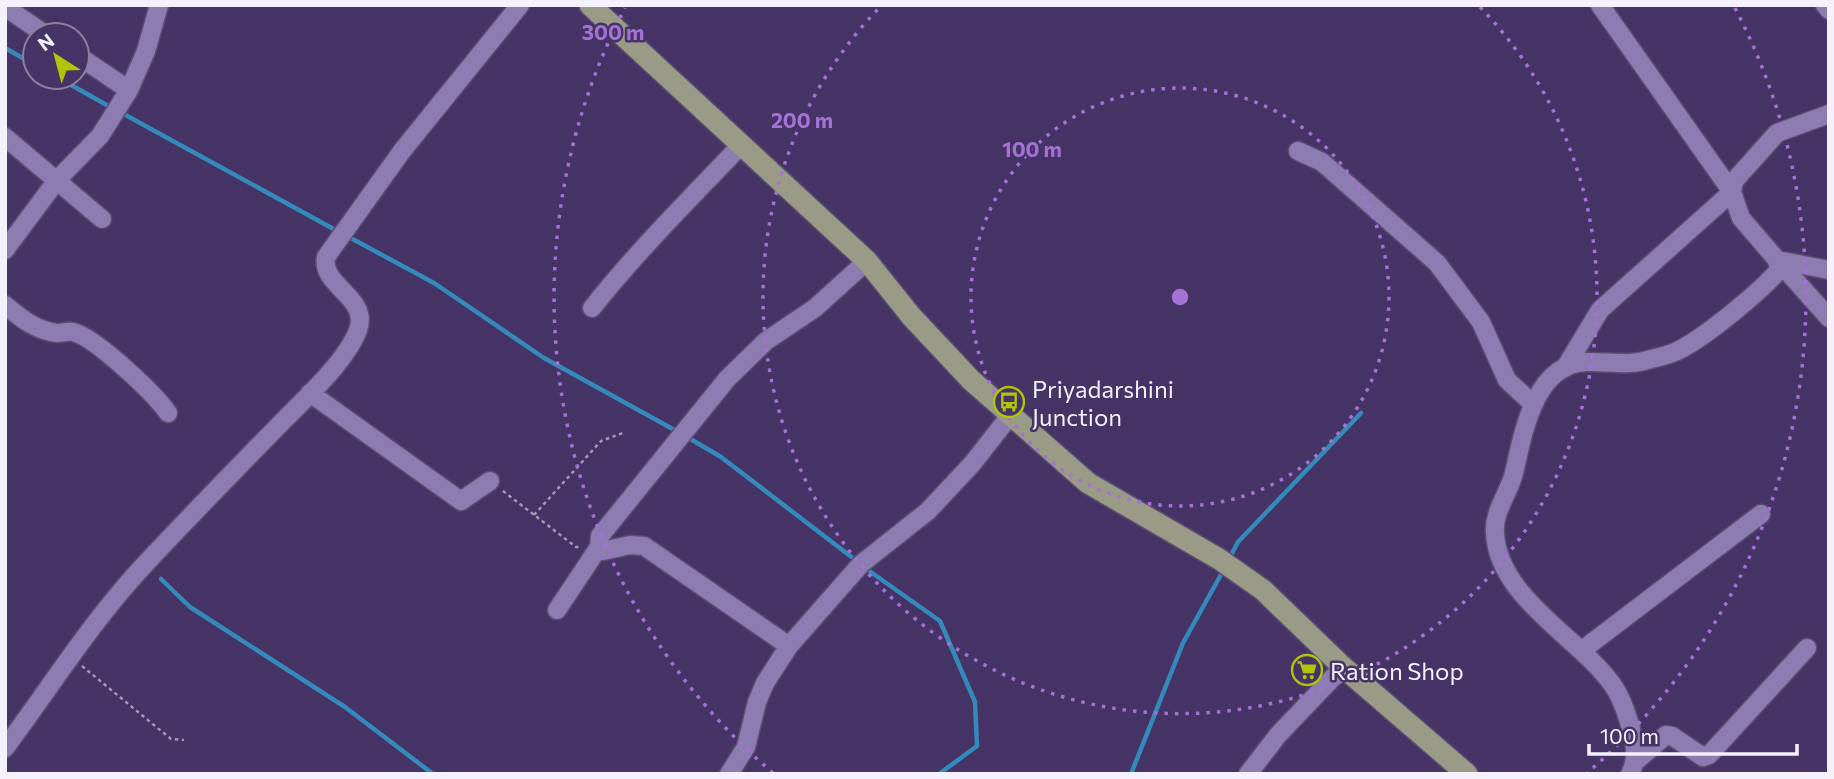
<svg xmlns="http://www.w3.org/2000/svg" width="1834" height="779" font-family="Commissioner,sans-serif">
  <rect width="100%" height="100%" fill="#453465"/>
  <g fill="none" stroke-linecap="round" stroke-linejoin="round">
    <!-- stream -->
    <path stroke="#338abb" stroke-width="4.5" d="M5,48L35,65
      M57,77L112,108
      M120,112L339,232
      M347,236L434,283L544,358L680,433
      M687,437L721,457L858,562
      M1230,557L1238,542L1361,413
      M865,568L940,621L975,702L977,746L939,774
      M161,579L190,607L345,707L433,774
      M1131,774L1183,643L1223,571"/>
    <!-- minor casing -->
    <g stroke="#5c4e73" stroke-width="21">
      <path id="minor" d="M1825,5L1829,10
        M5,7L46,35
        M77,55L129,90
        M5,137L102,219
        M1298,151L1322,162L1437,263L1481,322L1507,380L1533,404
        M5,250L57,180L100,136L129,90L146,51L159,5
        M1777,260L1829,318
        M1777,260L1829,270
        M5,305C21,318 36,331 57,333C62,333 68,331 73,332C95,337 155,394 168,413
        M592,308C638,250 691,198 741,145
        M1565,368L1600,310L1732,192L1600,5
        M310,393L461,501L490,481
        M557,610L599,547
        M789,646L644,546L630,545L603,551L599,547L600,536L727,379L766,341L815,308L867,261
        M1581,651L1761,514
        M5,748C52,685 93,619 147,562C192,514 238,467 284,420C307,397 347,360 358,330C370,297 320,286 326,257L402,151L520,5
        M1636,761L1666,735L1672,736L1703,757L1709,755L1807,648
        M729,774L746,747L757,702L765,683L789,646L861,564L928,511L972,464L1012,413
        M1248,774L1278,735L1343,667
        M1630,774C1637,761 1636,748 1632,733C1628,717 1622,698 1612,684C1578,637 1498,597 1495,533C1493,512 1509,493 1514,473C1523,434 1534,364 1586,362C1605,361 1626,366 1644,361C1654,358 1666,356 1675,352C1702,340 1759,293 1779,270L1777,260L1741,218L1732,192L1734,181L1777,133L1829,114"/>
    </g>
    <!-- major casing -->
    <g stroke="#5c4e73" stroke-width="24">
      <path id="major" d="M590,5L867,261L911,316L971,380L1088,483L1219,559L1263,590L1343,667L1467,774"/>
    </g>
    <!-- path -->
    <path stroke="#a49ab7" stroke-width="2.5" stroke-dasharray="3.5 3.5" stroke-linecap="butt" d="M503,491L576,547H582
      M534,515L601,441L623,433
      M82,666L171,739L184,740"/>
    <!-- minor -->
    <use href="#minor" stroke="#8c7cb2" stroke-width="18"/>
    <!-- major -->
    <use href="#major" stroke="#999b86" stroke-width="21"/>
  </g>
  <!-- distance rings -->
  <g fill="none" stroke="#a571d5" stroke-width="3.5" stroke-dasharray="3.5 7">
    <circle cx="1180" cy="297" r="209"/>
    <path d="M1480 7A417 417 0 1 1 880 7"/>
    <path d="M773 773A626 626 0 0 1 625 8M1735 8A626 626 0 0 1 1587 773"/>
  </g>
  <!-- icons -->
  <defs>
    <g id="bus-ring" transform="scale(1.575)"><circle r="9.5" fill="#453465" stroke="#aec508" stroke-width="1.5"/><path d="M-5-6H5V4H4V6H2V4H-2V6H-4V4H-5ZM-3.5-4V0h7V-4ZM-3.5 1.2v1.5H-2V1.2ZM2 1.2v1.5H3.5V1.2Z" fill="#aec508"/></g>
    <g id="supermarket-ring" transform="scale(1.575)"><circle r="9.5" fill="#453465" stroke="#aec508" stroke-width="1.5"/><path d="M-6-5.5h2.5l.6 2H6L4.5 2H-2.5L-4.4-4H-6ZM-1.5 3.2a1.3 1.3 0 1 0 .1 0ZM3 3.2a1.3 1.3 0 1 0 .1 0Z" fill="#aec508"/></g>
  </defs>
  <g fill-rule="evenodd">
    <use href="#bus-ring" x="1009" y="402"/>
    <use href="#supermarket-ring" x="1307" y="670"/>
  </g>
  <g text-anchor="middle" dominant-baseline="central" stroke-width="5" stroke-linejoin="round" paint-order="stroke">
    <!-- poi labels -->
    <g font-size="24" fill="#f4f1fd" stroke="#453465" text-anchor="start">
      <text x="1032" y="388">Priyadarshini<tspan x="1032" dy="28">Junction</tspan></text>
      <text x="1330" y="670">Ration Shop</text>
    </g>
  </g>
  <circle cx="1180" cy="297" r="10" fill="#a571d5" stroke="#453465" stroke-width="3.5"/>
  <g font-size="21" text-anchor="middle" font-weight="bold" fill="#a571d5" stroke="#453465" stroke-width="5" stroke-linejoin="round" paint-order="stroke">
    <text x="613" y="40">300 m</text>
    <text x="802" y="128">200 m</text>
    <text x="1032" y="157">100 m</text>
  </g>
  <!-- border -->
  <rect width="1834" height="779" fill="none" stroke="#f4f1fd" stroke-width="14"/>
  <!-- north arrow -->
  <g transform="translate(56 56) rotate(324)"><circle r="33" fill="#453465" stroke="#8b80a2" stroke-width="2"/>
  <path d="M0-5L12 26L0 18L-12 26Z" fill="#aec508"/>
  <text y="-10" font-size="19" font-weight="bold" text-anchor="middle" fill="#f4f1fd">N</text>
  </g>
  <!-- scale -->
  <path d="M1589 744v10h208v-10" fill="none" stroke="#f4f1fd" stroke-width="3.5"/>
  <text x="1600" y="744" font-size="21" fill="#f4f1fd" stroke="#453465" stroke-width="5" paint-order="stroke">100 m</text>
</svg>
